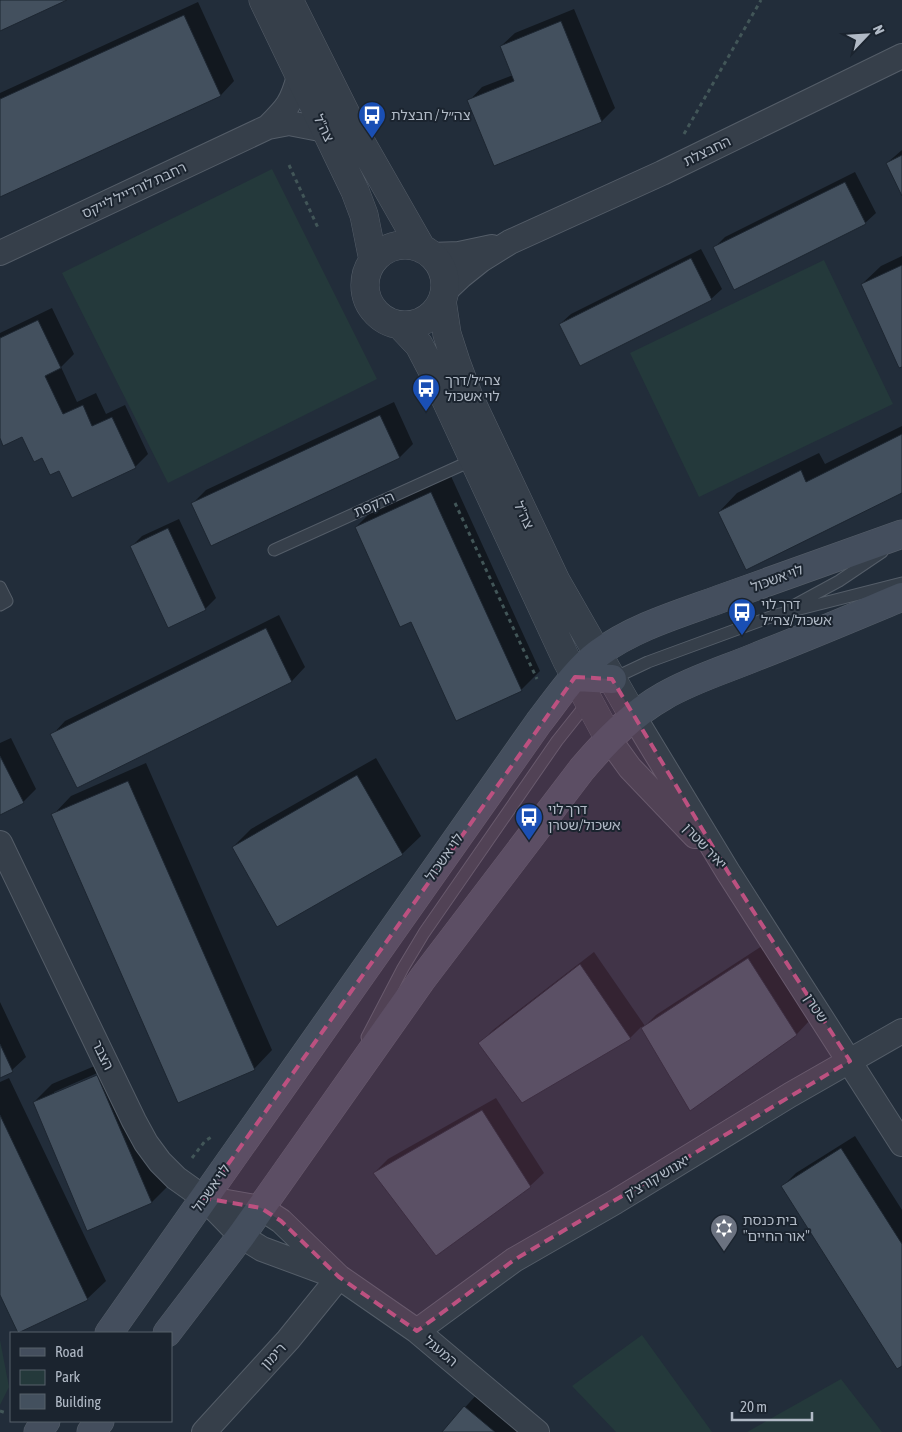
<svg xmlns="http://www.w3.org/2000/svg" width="902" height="1432" font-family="'Asap Condensed','Noto Sans Hebrew',sans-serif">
  <rect width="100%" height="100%" fill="#222d3a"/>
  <!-- green -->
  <path fill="#24393b" d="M272,169L377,379L168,483L62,273Z
    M824,260L893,404L699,497L630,353Z
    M642,1335L712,1432H616L572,1386Z
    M0,1340L9,1387L0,1405Z
    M841,1379L882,1432H747Z"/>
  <!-- shadow -->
  <path fill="#0007" fill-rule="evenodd" d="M198,2L234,81L221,95L0,196V93Z
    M574,9L615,108L602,121L469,101L482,87L513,75L501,46L515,33Z
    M902,150V193L887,163Z
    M855,172L876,213L865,223L714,248L725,237Z
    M701,249L722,289L711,299L560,324L571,314Z
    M902,256V365L862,284L881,266Z
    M52,308L74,354L61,367L77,402L96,393L106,414L125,405L148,454L135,467L60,469L43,456L22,435H0V333Z
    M394,402L413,444L400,457L212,545L193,503L206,490Z
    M902,426V492L719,512L737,493L819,453L825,464Z
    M450,474L540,671L521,690L411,621L356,527L374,509Z
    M179,519L216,598L205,609L169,626L132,546L142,536Z
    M279,615L305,667L292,681L78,787L52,735L65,721Z
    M11,738L36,789L23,802L0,814V743Z
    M376,758L421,836L402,854L233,847L251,829Z
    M146,763L272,1050L254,1069L53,815L71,796Z
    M762,946L810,1020L797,1034L690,1110L641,1027L630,1038L523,1101L480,1043L493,1030L594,952L645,1026L656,1015Z
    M0,1002L26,1057L12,1070L0,1076Z
    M116,1057L170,1184L152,1202L34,1102L52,1084ZM102,1071L103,1073L54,1094V1092Z
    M9,1078L106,1281L87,1299L0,1292V1082Z
    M496,1098L544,1173L530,1186L374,1173L388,1159Z
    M855,1136L902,1210V1365L783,1186L796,1173Z
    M478,1393L523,1432H443Z"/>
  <!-- building -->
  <path fill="#43505e" stroke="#1d2631" d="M0,0H67L0,31Z
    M184,15L221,96L0,197V99Z
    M561,21L602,122L494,166L467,100L514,81L500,46Z
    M902,155V196L886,163Z
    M845,182L866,224L734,290L713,247Z
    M691,258L712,300L580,366L559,324Z
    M902,265V367L899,368L861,284Z
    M38,320L61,368L45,376L63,414L83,405L92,426L112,417L136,468L72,498L59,471L50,475L42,458L34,462L22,437L3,446L0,438V338Z
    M380,415L400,458L211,546L191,503Z
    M902,434V493L746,570L718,512L801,470L806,482Z
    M431,492L522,691L456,721L411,622L400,627L355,527Z
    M168,528L206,610L168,628L130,546Z
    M266,628L292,682L77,788L50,734Z
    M0,756L24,803L0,815Z
    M357,775L403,855L277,927L232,847Z
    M128,781L255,1070L178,1103L51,814Z
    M748,958L797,1035L690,1111L641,1028Z
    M580,964L631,1039L522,1103L478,1043Z
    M0,1044L13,1072L0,1078Z
    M97,1075L152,1203L87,1231L33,1102Z
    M482,1110L531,1187L436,1256L373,1173Z
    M0,1115L88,1300L18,1333L0,1295Z
    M841,1148L902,1244V1366L897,1369L781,1186Z
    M464,1406L495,1432H442Z"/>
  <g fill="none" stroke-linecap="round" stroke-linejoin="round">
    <!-- service casing -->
    <g stroke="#545d68" stroke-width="13">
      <path id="service" d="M274,550L473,460
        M0,587L7,601L0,605
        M793,606L839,581L882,552
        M612,679L648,662L776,615L902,583
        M367,1037L403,968L424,933L557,741L588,702"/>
    </g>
    <!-- minor casing -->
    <g stroke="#545d68" stroke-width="26">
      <path id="minor" d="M268,127C287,108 292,103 299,76
        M0,253L268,127L289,123L325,130
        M431,255L459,254L492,247
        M444,292L461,276L481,260L510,242L662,173L902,56
        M634,717L728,872L902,1144
        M609,739L630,768L695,836
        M0,843L134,1121L146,1143L160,1162L176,1178L204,1198L261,1208L281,1221L339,1277L417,1331L537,1432
        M204,1198L241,1236L262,1249L335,1276
        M417,1331L514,1260L615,1202L790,1095L902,1031
        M204,1432L288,1340L339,1277"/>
    </g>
    <!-- tertiary casing -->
    <g stroke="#545d68" stroke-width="29">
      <path id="tertiary" d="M263,0L355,191L364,215L373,260
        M289,0L354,130L422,249
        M365 285a40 40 0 1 1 80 0a40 40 0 1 1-80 0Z
        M442,301L447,334L456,362L469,397L556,581L634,717
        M401,326L419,345L432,370L567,661L609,739"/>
    </g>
    <!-- secondary casing -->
    <g stroke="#545d68" stroke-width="29">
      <path id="secondary" d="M575,677L612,679
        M109,1333L539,722C557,699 575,671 599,653C634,627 679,614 720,599C780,577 841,556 902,534
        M167,1333L241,1236L423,978L582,769C606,741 632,714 664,696C693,679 727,669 758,656C807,637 854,617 902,597
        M38,1432L46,1421
        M91,1432L100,1421"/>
    </g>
    <!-- path -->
    <path stroke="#425658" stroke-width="3" stroke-dasharray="4 4" stroke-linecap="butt" d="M684,134L761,0
      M289,165L319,230
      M455,503L537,679
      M192,1158L205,1141L213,1136
      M0,1411L6,1413"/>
    <!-- service -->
    <use href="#service" stroke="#363f4a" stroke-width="11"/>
    <!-- minor -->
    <use href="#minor" stroke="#363f4a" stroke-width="24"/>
    <!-- tertiary -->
    <use href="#tertiary" stroke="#363f4a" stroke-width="28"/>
    <!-- secondary -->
    <use href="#secondary" stroke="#444e5d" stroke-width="28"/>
  </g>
  <!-- marked area -->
  <path fill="#bc5180" fill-opacity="0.2" stroke="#bc5180" stroke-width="4" stroke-dasharray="10 6" stroke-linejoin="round" d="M575,677L612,679L728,872L850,1061L514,1260L417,1331L339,1277L281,1221L261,1208L204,1198Z"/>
  <!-- icons -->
  <defs>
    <g id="bus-pin" transform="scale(1.4375)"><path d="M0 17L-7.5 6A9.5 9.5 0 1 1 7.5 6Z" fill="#1a4fb4" stroke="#1b242f"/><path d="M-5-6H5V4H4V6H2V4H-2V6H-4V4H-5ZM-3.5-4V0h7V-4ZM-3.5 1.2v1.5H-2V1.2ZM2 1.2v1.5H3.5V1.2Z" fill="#fff"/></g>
    <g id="synagogue-pin" transform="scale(1.4375)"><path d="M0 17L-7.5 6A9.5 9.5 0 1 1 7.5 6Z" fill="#6b7280" stroke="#1b242f"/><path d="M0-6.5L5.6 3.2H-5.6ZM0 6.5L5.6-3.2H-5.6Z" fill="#fff"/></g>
  </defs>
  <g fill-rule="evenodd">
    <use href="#bus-pin" x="372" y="115"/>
    <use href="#bus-pin" x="426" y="388"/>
    <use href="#bus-pin" x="742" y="612"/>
    <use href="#bus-pin" x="529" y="817"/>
    <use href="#synagogue-pin" x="724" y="1228"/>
  </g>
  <g text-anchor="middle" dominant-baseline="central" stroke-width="4" stroke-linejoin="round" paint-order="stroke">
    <!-- poi labels -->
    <g font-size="14" fill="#b1bac6" stroke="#1b242f" text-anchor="start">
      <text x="391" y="115">צה״ל / חבצלת</text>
      <text x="445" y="380">צה״ל/דרך<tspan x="445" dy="16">לוי אשכול</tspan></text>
      <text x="761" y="604">דרך לוי<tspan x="761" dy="16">אשכול/צה״ל</tspan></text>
      <text x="548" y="809">דרך לוי<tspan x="548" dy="16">אשכול/שטרן</tspan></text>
      <text x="743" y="1220">בית כנסת<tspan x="743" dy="16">"אור החיים"</tspan></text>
    </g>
    <!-- street labels -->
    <g font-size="14" fill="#b1bac6" stroke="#1b242f">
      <text transform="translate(324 128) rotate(64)">צה"ל</text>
      <text transform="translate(707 151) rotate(-26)">החבצלת</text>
      <text transform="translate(134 190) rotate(-25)">רחבת לורדייל לייקס</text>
      <text transform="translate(374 504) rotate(-24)">הרקפת</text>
      <text transform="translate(524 515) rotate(65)">צה"ל</text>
      <text transform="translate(777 578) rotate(-20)">לוי אשכול</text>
      <text transform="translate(705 846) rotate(47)">יאיר שטרן</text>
      <text transform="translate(444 857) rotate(-55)">לוי אשכול</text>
      <text transform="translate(816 1008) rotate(57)">שטרן</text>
      <text transform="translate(103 1055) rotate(64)">הצבר</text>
      <text transform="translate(657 1177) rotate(-31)">יאנוש קורצ'ק</text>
      <text transform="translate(211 1188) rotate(-55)">לוי אשכול</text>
      <text transform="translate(441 1351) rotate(40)">המעגל</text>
      <text transform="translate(273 1356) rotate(-47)">רימון</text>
    </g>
  </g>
  <!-- legend -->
  <rect x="10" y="1332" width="162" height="90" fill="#1b242f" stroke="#57606b"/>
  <rect x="20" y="1348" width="25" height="8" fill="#444e5d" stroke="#57606b"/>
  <text x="55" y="1357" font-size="15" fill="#b1bac6">Road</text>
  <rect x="20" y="1370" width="25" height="15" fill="#24393b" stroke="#57606b"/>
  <text x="55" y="1382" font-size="15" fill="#b1bac6">Park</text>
  <rect x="20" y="1394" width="25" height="15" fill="#43505e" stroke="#57606b"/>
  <text x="55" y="1407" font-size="15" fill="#b1bac6">Building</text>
  <!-- north arrow -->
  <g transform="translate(867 35) rotate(65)" stroke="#1b242f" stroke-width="4" paint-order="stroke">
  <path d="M0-4L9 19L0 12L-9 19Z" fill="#b1bac6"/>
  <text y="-8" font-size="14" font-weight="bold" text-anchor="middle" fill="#b1bac6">N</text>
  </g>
  <!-- scale -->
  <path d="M732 1412v8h80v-8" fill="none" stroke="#b1bac6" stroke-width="2.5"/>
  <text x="740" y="1412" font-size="15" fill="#b1bac6" stroke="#1b242f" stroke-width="4" paint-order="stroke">20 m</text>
</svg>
